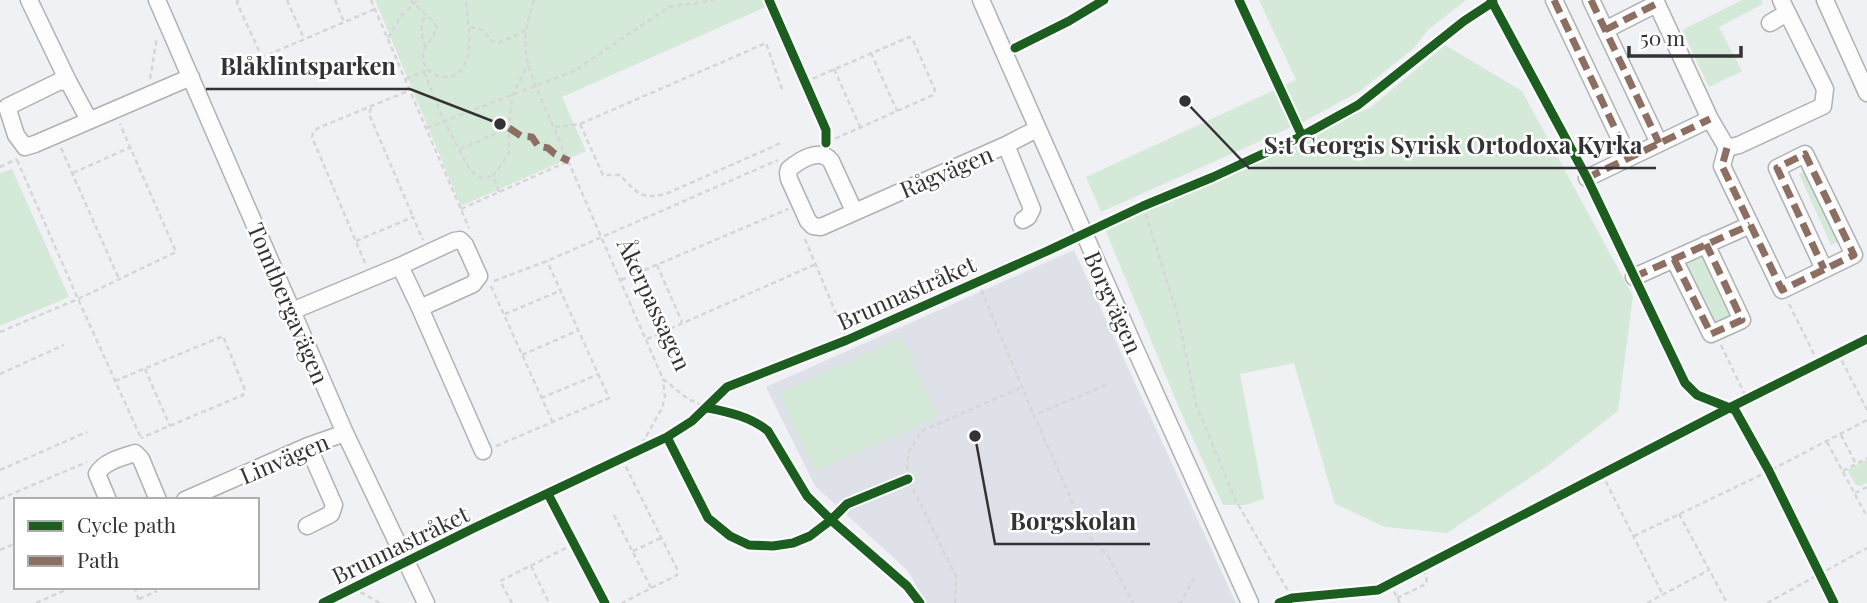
<svg xmlns="http://www.w3.org/2000/svg" width="1867" height="603" font-family="'Playfair Display',serif">
  <rect width="100%" height="100%" fill="#f0f1f4"/>
  <!-- built -->
  <path fill="#dfe1e8" d="M1074,250L1236,603H926L908,571L815,486L766,387Z"/>
  <!-- green -->
  <path fill="#d5e9d8" d="M375,0H766L768,6L562,97L586,151L461,206Z
    M1259,0H1466L1428,30L1414,48L1360,91L1305,121L1101,212L1086,177L1296,80Z
    M1742,0H1761L1763,4L1719,27L1742,71L1709,87L1682,30Z
    M1445,45L1522,91L1633,296L1618,411L1546,467L1447,533L1385,527L1335,504L1294,363L1240,374L1264,499L1245,505H1223L1179,408L1105,229L1201,188L1313,135L1354,114L1370,108Z
    M1817,166L1849,236L1831,245L1799,174Z
    M12,169L69,297L0,326V173Z
    M1703,252L1734,318L1715,327L1684,261Z
    M902,338L938,417L815,472L779,393Z
    M1867,459V483L1859,486L1855,484L1847,470Z"/>
  <g fill="none" stroke-linecap="round" stroke-linejoin="round">
    <!-- minor casing -->
    <g stroke="#b0b1b3" stroke-width="19">
      <path id="minor" d="M29,0L68,81
        M157,0L345,433L426,603
        M981,0L1133,344L1250,603
        M1554,0L1629,158
        M1591,0L1659,143
        M1655,0L1710,119L1727,148L1739,145L1823,106L1825,89L1781,0
        M1825,0L1867,93
        M1770,23L1787,13
        M1605,30L1656,4
        M89,120L68,81L58,82L7,107L16,135L25,147L35,144L191,77
        M1006,145L1032,209L1028,217L1023,220
        M1727,148L1722,166L1782,290L1854,255L1805,154L1777,168L1824,269
        M1587,178L1710,119
        M854,211L831,161C820,147 800,160 789,169L788,173L789,179L808,221L813,226L821,227L1006,145L1037,129
        M1674,259L1711,334L1742,320L1706,244
        M1634,277L1750,225
        M420,308L483,451
        M292,311L400,266L420,308L473,284L479,276L465,245L460,240L454,241L400,266
        M108,500L97,474C103,462 122,457 135,453L141,459L158,500
        M185,500L308,446L345,433
        M307,526L331,514L334,505L308,446"/>
    </g>
    <!-- path -->
    <path stroke="#d6d6d7" stroke-width="2.5" stroke-dasharray="5 3.5" stroke-linecap="butt" d="M238,0L237,3L261,55L265,56L375,9
      M287,0L304,39
      M335,0L344,22
      M371,0L469,228
      M410,0L433,21L437,27C434,38 423,45 423,57C424,78 454,85 464,66C474,47 467,21 466,0
      M534,0C522,37 522,50 536,87L663,379L688,399L708,408
      M470,27L483,30L492,41L499,43L525,31
      M388,38L400,17L418,0
      M425,47L421,30L425,13
      M871,53L897,111
      M834,69L860,127
      M424,72L444,121L470,170L481,178L493,176
      M150,79L157,37
      M406,79L425,71
      M805,82L909,37L913,40L935,90L933,95L830,141
      M371,108L369,114L413,217
      M580,124L603,175H620C637,193 642,201 668,193L781,143
      M555,127L580,124L766,43L783,92
      M427,128L574,71L669,7L715,0
      M61,148L119,279
      M460,149L509,128
      M17,160L78,299L141,438
      M0,167L17,159
      M73,173L131,147
      M499,192L493,176L509,154V128L512,96L528,65
      M1143,206L1177,312L1196,404L1235,499L1295,603
      M461,209L569,161
      M805,239L847,340
      M356,241L413,217L423,240
      M365,263L312,137L313,133L318,128L408,91
      M657,265L682,322
      M621,280L788,209
      M494,281L547,261L778,160
      M978,282L1034,415
      M491,286L553,423
      M1789,304L1819,364
      M505,314L562,290
      M0,332L78,299L176,252L120,124
      M647,339L816,264
      M1721,345L1747,399
      M1838,353L1867,410
      M522,355L579,330
      M145,369L170,426
      M0,374L64,345
      M115,381L223,336L245,390L243,395L141,438
      M1106,385L1034,415L1086,533L1108,556L1133,603
      M541,398L599,374
      M1841,435L1856,464
      M1827,442L1867,517
      M496,446L609,398L547,261
      M638,451L662,408L665,397L663,379
      M622,459L678,571L677,575L622,603
      M0,470L87,432
      M1843,471L1867,458
      M1602,474L1663,595
      M1855,493L1867,487
      M0,499L87,462
      M1679,514L1727,603
      M614,515L651,588
      M1634,536L1769,471L1867,420
      M0,550L16,543
      M633,551L661,538
      M531,566L549,603
      M1390,584L1400,603
      M134,587L140,603
      M353,588L380,603
      M1397,598L1426,584L1427,577L1422,567
      M139,599L157,591
      M36,603L72,587
      M512,603L500,581L574,544
      M955,603L956,576L908,479L907,464L909,451L922,431L1022,387
      M1178,603L1181,602L1194,578
      M1647,603L1709,570
      M1767,603L1867,548"/>
    <!-- minor -->
    <use href="#minor" stroke="#fdfdfd" stroke-width="16"/>
    <!-- quiet -->
    <path stroke="#8d6e63" stroke-width="7" stroke-dasharray="14 7" stroke-linecap="butt" d="M1554,0L1629,158
      M1591,0L1659,143
      M1605,30L1656,4
      M509,128L521,136L532,137L538,146L548,148L555,154L569,161
      M1727,148L1722,166L1782,290L1854,255L1805,154L1777,168L1824,269
      M1587,178L1710,119
      M1674,259L1711,334L1742,320L1706,244
      M1634,277L1750,225"/>
    <!-- cycleway casing -->
    <g stroke="#fff" stroke-width="13">
      <path id="cycleway" d="M769,0L826,130V143
        M1239,0L1302,136
        M1491,0L1587,178L1685,383L1697,395L1735,410L1769,471L1834,603
        M1015,48L1069,21L1104,0
        M708,408C729,412 751,417 768,431L807,496L831,520L907,586L920,603
        M667,437L708,518L730,536L749,545L773,546L793,543L810,536L831,520L847,504L908,479
        M548,494L605,603
        M323,603L474,528L667,437L692,421L727,387L847,340L1045,252L1143,206L1213,177L1302,136L1358,105L1464,21L1493,2
        M1279,603L1292,598L1378,590L1731,407L1867,339"/>
    </g>
    <!-- cycleway -->
    <use href="#cycleway" stroke="#1b5e20" stroke-width="9"/>
  </g>
  <g text-anchor="middle" dominant-baseline="central" stroke-width="5" stroke-linejoin="round" paint-order="stroke">
    <!-- street labels -->
    <g font-size="23" fill="#333335" stroke="#fff">
      <text transform="translate(946 171) rotate(-23)">Rågvägen</text>
      <text transform="translate(906 292) rotate(-24)">Brunnastråket</text>
      <text transform="translate(1114 302) rotate(66)">Borgvägen</text>
      <text transform="translate(289 303) rotate(67)">Tomtbergavägen</text>
      <text transform="translate(655 304) rotate(65)">Åkerpassagen</text>
      <text transform="translate(284 458) rotate(-23)">Linvägen</text>
      <text transform="translate(400 544) rotate(-26)">Brunnastråket</text>
    </g>
  </g>
  <!-- callouts -->
  <path fill="none" stroke="#333335" stroke-width="2.5" d="M500 124L410 89H206M1185 101L1249 168H1656M975 436L995 544H1150"/>
  <g fill="#333335" stroke="#fff" stroke-width="2.5">
    <circle cx="500" cy="124" r="7"/>
    <circle cx="1185" cy="101" r="7"/>
    <circle cx="975" cy="436" r="7"/>
  </g>
  <g font-size="24" text-anchor="middle" font-weight="bold" fill="#333335" stroke="#fff" stroke-width="5" stroke-linejoin="round" paint-order="stroke">
    <text x="308" y="75">Blåklintsparken</text>
    <text x="1453" y="154">S:t Georgis Syrisk Ortodoxa Kyrka</text>
    <text x="1073" y="530">Borgskolan</text>
  </g>
  <!-- legend -->
  <rect x="14" y="498" width="245" height="91" fill="#ffffff" stroke="#adadae" stroke-width="2"/>
  <rect x="28" y="521" width="35" height="10" fill="#1b5e20" stroke="#adadae" stroke-width="2"/>
  <text x="77" y="533" font-size="21" fill="#333335">Cycle path</text>
  <rect x="28" y="556" width="35" height="10" fill="#8d6e63" stroke="#adadae" stroke-width="2"/>
  <text x="77" y="568" font-size="21" fill="#333335">Path</text>
  <!-- scale -->
  <path d="M1629 46v10h112v-10" fill="none" stroke="#333335" stroke-width="3.5"/>
  <text x="1640" y="46" font-size="21" fill="#333335" stroke="#ffffff" stroke-width="5" paint-order="stroke">50 m</text>
</svg>
